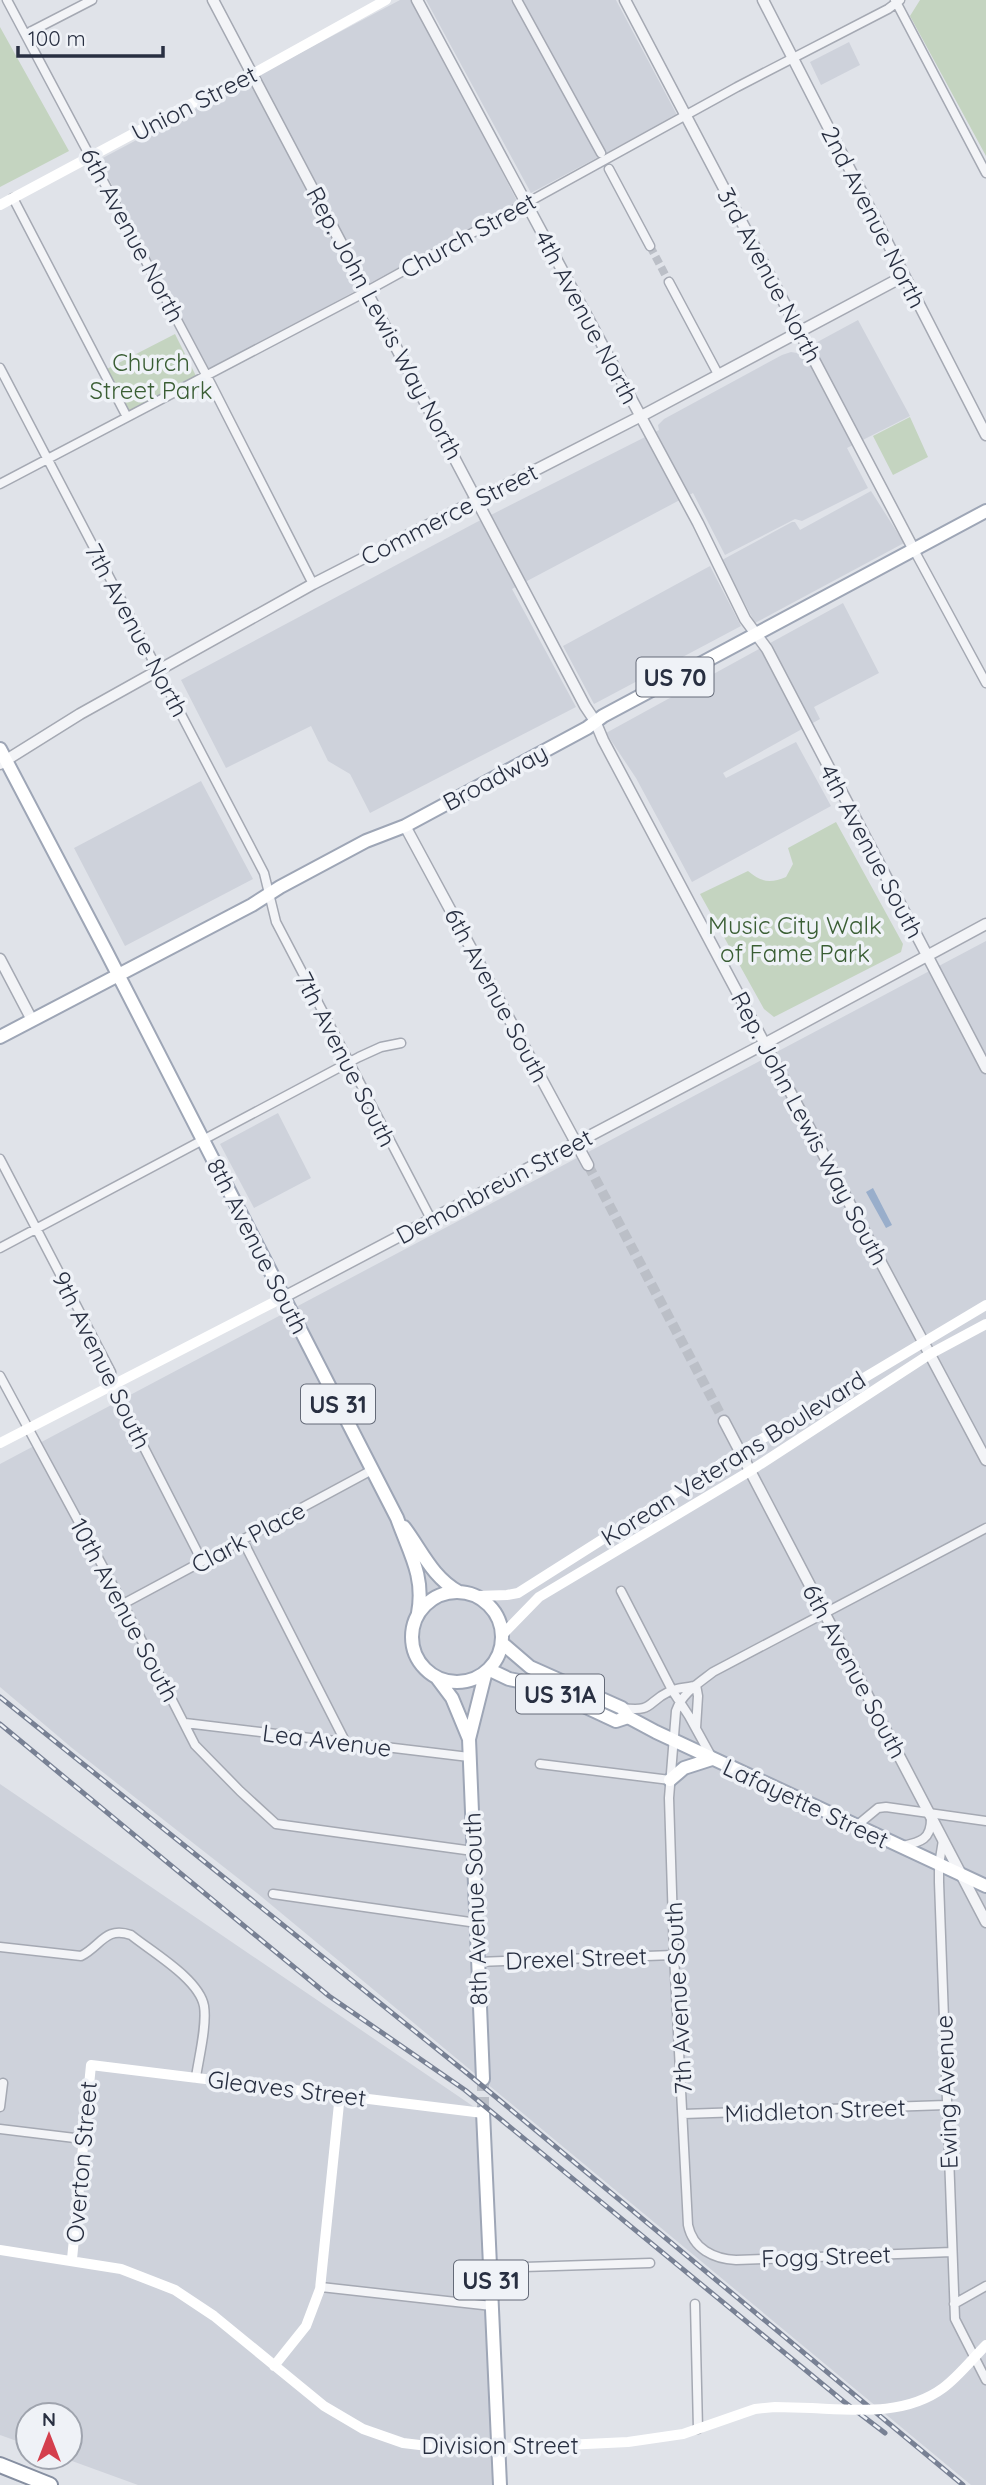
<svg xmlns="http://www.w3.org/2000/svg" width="986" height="2485" font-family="Quicksand,sans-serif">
  <rect width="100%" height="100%" fill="#e0e3e9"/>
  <!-- built -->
  <path fill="#ced2db" d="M400,0H413L518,203L209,370L99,160Z
    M426,0H616L677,115L531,193Z
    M849,42L860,65L821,85L810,62Z
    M858,320L910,416L847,448L868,488L802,521L795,519L725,555L693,493L512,589L576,707L370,813L350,774L328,761L311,726L226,768L181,680L475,523L659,430L658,425L664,419L782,355L791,352L797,353Z
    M871,491L904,543L755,623L722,560L792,522H795L800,530Z
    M710,566L741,626L594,704L563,646Z
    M843,603L879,673L814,707L820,719L723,773L726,778L796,742L831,806L692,882L636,778L606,733Z
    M201,781L253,879L125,946L74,848Z
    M986,941V2485H971L257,1893L72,1748L0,1687V1464Z
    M278,1113L311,1178L254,1208L220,1144Z
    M0,1784L483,2113L500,2485H138L61,2457H70V2415H28V2445L0,2435Z"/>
  <!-- green -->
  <path fill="#c4d4c0" d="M920,0H986V156L910,16Z
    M0,27L69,151L0,187Z
    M175,334L198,380L127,417L103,371Z
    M910,417L928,457L893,475L873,436Z
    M836,822L903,944L901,952L774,1017L764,1009L700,894L748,871C761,882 770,884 786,877L793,864L788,848Z"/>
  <!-- water -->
  <path fill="#99aecb" d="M873,1188L892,1225L886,1228L866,1192Z"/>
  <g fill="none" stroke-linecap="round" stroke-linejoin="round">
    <!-- minor-tunnel -->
    <path stroke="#bbbfc7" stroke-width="8" stroke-dasharray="8 4" stroke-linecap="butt" d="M650,246L669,282"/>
    <!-- tertiary-tunnel -->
    <path stroke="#bbbfc7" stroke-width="10" stroke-dasharray="10 5" stroke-linecap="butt" d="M588,1165L724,1421"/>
    <!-- primary-tunnel -->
    <path stroke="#bbbfc7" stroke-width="12" stroke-dasharray="12 6" stroke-linecap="butt" d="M483,2079V2112"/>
    <!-- minor casing -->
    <g stroke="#a5a9b3" stroke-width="11">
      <path id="minor" d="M7,0L211,384L313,584
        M517,0L601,153
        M895,0L986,173
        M26,34L92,0
        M609,169L650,246
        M13,198L127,417
        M669,282L718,374
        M0,368L264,873L276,922L431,1219
        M0,484L358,296L737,87L888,9L900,0
        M914,550L986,683
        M0,1159L111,1372L112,1385L202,1561
        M0,1248L359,1057L381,1047L401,1043
        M0,1376L123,1604L195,1745L240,1791L276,1824L473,1851
        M242,1539L346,1743
        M621,1591L672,1690L689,1716L711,1756
        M123,1604L372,1470
        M696,1685L698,1696L696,1728
        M622,1708C655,1712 645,1703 670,1691C677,1688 686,1688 693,1686
        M185,1723L469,1757
        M540,1764L670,1780
        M855,1827L878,1808L886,1807L986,1821
        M943,1840L939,1865V1882L955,2319L986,2380
        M903,1846C921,1842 931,1839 931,1819
        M273,1894L477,1923
        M0,1947L81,1956C101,1946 105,1926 131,1935C152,1952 199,1979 204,2006C207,2025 199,2057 196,2077
        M478,1962L674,1955
        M0,2107L3,2083
        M683,2114L946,2105
        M0,2129L83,2139
        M952,2252L736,2260C714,2259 693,2249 688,2225L674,1955L669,1798L676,1711C682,1693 699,1683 713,1672L986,1528
        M490,2268L650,2263
        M321,2287L492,2306
        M695,2304L698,2429
        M954,2304L986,2286"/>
    </g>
    <!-- tertiary casing -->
    <g stroke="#a5a9b3" stroke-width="13">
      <path id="tertiary" d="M213,0L585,706L595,721L603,740L986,1460
        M417,0L698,523L745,619L767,649L986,1068
        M625,0L914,550
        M763,0L986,435
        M0,764L80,714L313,584L647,413L904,276
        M405,826L588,1165
        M0,959L32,1020
        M284,1297L766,1043L986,924
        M724,1421L986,1922"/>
    </g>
    <!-- primary casing -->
    <g stroke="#9ea6b6" stroke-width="16">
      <path id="primary" d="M0,749L106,951L397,1518C409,1552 425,1576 418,1613
        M0,1037L252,905L280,887L366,841L405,826L587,728L603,716L986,511
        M404,1527C422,1551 432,1577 459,1592
        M412 1637a45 45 0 1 1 90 0a45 45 0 1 1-90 0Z
        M502,1643L530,1667L622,1708L628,1717L656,1732L986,1886
        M490,1670L509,1679L539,1685L616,1721L628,1717
        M437,1678L452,1698L469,1739
        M670,1780L684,1768L712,1759
        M483,2079L469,1739L485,1675
        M483,2112L500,2485"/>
    </g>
    <!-- motorway casing -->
    <g stroke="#868fa1" stroke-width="18">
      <path id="motorway" d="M0,2465L50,2485"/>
    </g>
    <!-- minor -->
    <use href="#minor" stroke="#f3f4f7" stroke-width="8"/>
    <!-- tertiary -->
    <use href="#tertiary" stroke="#f3f4f7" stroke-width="10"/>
    <!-- secondary -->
    <path stroke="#fff" stroke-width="10" d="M0,205L172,113L251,75L386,0
      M0,1443L284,1297
      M477,1596L507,1595L518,1593L740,1452L986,1305
      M503,1634L539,1597L750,1471L930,1354L986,1324
      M0,2250L121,2269L175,2290L214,2316L324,2406L363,2429L403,2443L461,2450L628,2442L683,2434L755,2409L775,2407L811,2408
      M72,2259L91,2065L483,2113
      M274,2366L306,2326L320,2289L340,2094"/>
    <!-- primary -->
    <use href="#primary" stroke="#fff" stroke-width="12"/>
    <!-- motorway -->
    <use href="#motorway" stroke="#fff" stroke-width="14"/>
    <!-- rail casing -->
    <g stroke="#788194" stroke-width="5">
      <path id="rail" d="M0,1697L468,2074L963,2485
        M0,1724L329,1996L465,2090L843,2401L885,2433"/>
    </g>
    <!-- rail -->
    <use href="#rail" stroke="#eff2f7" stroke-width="2.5" stroke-dasharray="8" stroke-linecap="butt"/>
    <!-- secondary-bridge -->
    <path stroke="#fff" stroke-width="10" d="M811,2408C855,2410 905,2416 943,2388C959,2376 972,2359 986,2345"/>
  </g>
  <g text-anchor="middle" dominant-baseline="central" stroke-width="7" stroke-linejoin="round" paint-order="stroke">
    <!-- shield labels -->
    <g fill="#eff2f7" stroke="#646a78" stroke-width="2">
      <rect x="636.5" y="657.5" width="77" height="39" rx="5"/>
      <rect x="301" y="1384.5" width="74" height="39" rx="5"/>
      <rect x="516" y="1674.5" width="88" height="39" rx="5"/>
      <rect x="454" y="2260.5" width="74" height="39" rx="5"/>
    </g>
    <g font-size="23" font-weight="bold" fill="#282f41">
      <text x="675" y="677">US 70</text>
      <text x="338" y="1404">US 31</text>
      <text x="560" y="1694">US 31A</text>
      <text x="491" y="2280">US 31</text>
    </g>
    <!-- street labels -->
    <g font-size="24" fill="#282f41" stroke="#eff2f7">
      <text transform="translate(194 103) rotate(-27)">Union Street</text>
      <text transform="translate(874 217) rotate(63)">2nd Avenue North</text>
      <text transform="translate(133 235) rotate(62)">6th Avenue North</text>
      <text transform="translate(468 235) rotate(-29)">Church Street</text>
      <text transform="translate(770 275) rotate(62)">3rd Avenue North</text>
      <text transform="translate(587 317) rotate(62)">4th Avenue North</text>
      <text transform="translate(385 323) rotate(62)">Rep. John Lewis Way North</text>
      <text transform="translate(449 514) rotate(-27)">Commerce Street</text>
      <text transform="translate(137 630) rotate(62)">7th Avenue North</text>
      <text transform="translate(495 777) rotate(-28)">Broadway</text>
      <text transform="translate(872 851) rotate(62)">4th Avenue South</text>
      <text transform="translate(497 995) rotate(62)">6th Avenue South</text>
      <text transform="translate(346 1059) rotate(63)">7th Avenue South</text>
      <text transform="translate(810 1128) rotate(62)">Rep. John Lewis Way South</text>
      <text transform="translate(494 1186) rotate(-28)">Demonbreun Street</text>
      <text transform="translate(258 1246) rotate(63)">8th Avenue South</text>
      <text transform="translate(102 1360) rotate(64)">9th Avenue South</text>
      <text transform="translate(733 1458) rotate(-32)">Korean Veterans Boulevard</text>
      <text transform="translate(248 1537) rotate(-28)">Clark Place</text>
      <text transform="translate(125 1610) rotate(62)">10th Avenue South</text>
      <text transform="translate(855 1671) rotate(62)">6th Avenue South</text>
      <text transform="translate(327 1740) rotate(7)">Lea Avenue</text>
      <text transform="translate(806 1803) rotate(25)">Lafayette Street</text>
      <text transform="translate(475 1909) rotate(-92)">8th Avenue South</text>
      <text transform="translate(576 1958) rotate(-2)">Drexel Street</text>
      <text transform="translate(678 1998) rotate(-93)">7th Avenue South</text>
      <text transform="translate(287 2088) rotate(7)">Gleaves Street</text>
      <text transform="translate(946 2092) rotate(-92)">Ewing Avenue</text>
      <text transform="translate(815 2110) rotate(-2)">Middleton Street</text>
      <text transform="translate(81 2162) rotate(-85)">Overton Street</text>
      <text transform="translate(826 2256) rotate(-2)">Fogg Street</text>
      <text x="500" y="2445">Division Street</text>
    </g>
    <!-- park labels -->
    <g font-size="24" fill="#3a5e34" stroke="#eff2f7">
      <text x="151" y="362">Church<tspan x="151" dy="28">Street Park</tspan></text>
      <text x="795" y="925">Music City Walk<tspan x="795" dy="28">of Fame Park</tspan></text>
    </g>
  </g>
  <!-- north arrow -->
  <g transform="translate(49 2436)"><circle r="33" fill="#eff2f7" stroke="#9fa4ae" stroke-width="2"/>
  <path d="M0-5L12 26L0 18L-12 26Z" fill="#d43f4d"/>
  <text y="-10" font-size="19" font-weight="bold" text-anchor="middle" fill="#282f41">N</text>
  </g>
  <!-- scale -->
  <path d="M18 46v10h145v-10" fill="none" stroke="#282f41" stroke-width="3.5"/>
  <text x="28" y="46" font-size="21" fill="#282f41" stroke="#eff2f7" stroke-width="5" paint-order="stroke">100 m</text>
</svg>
